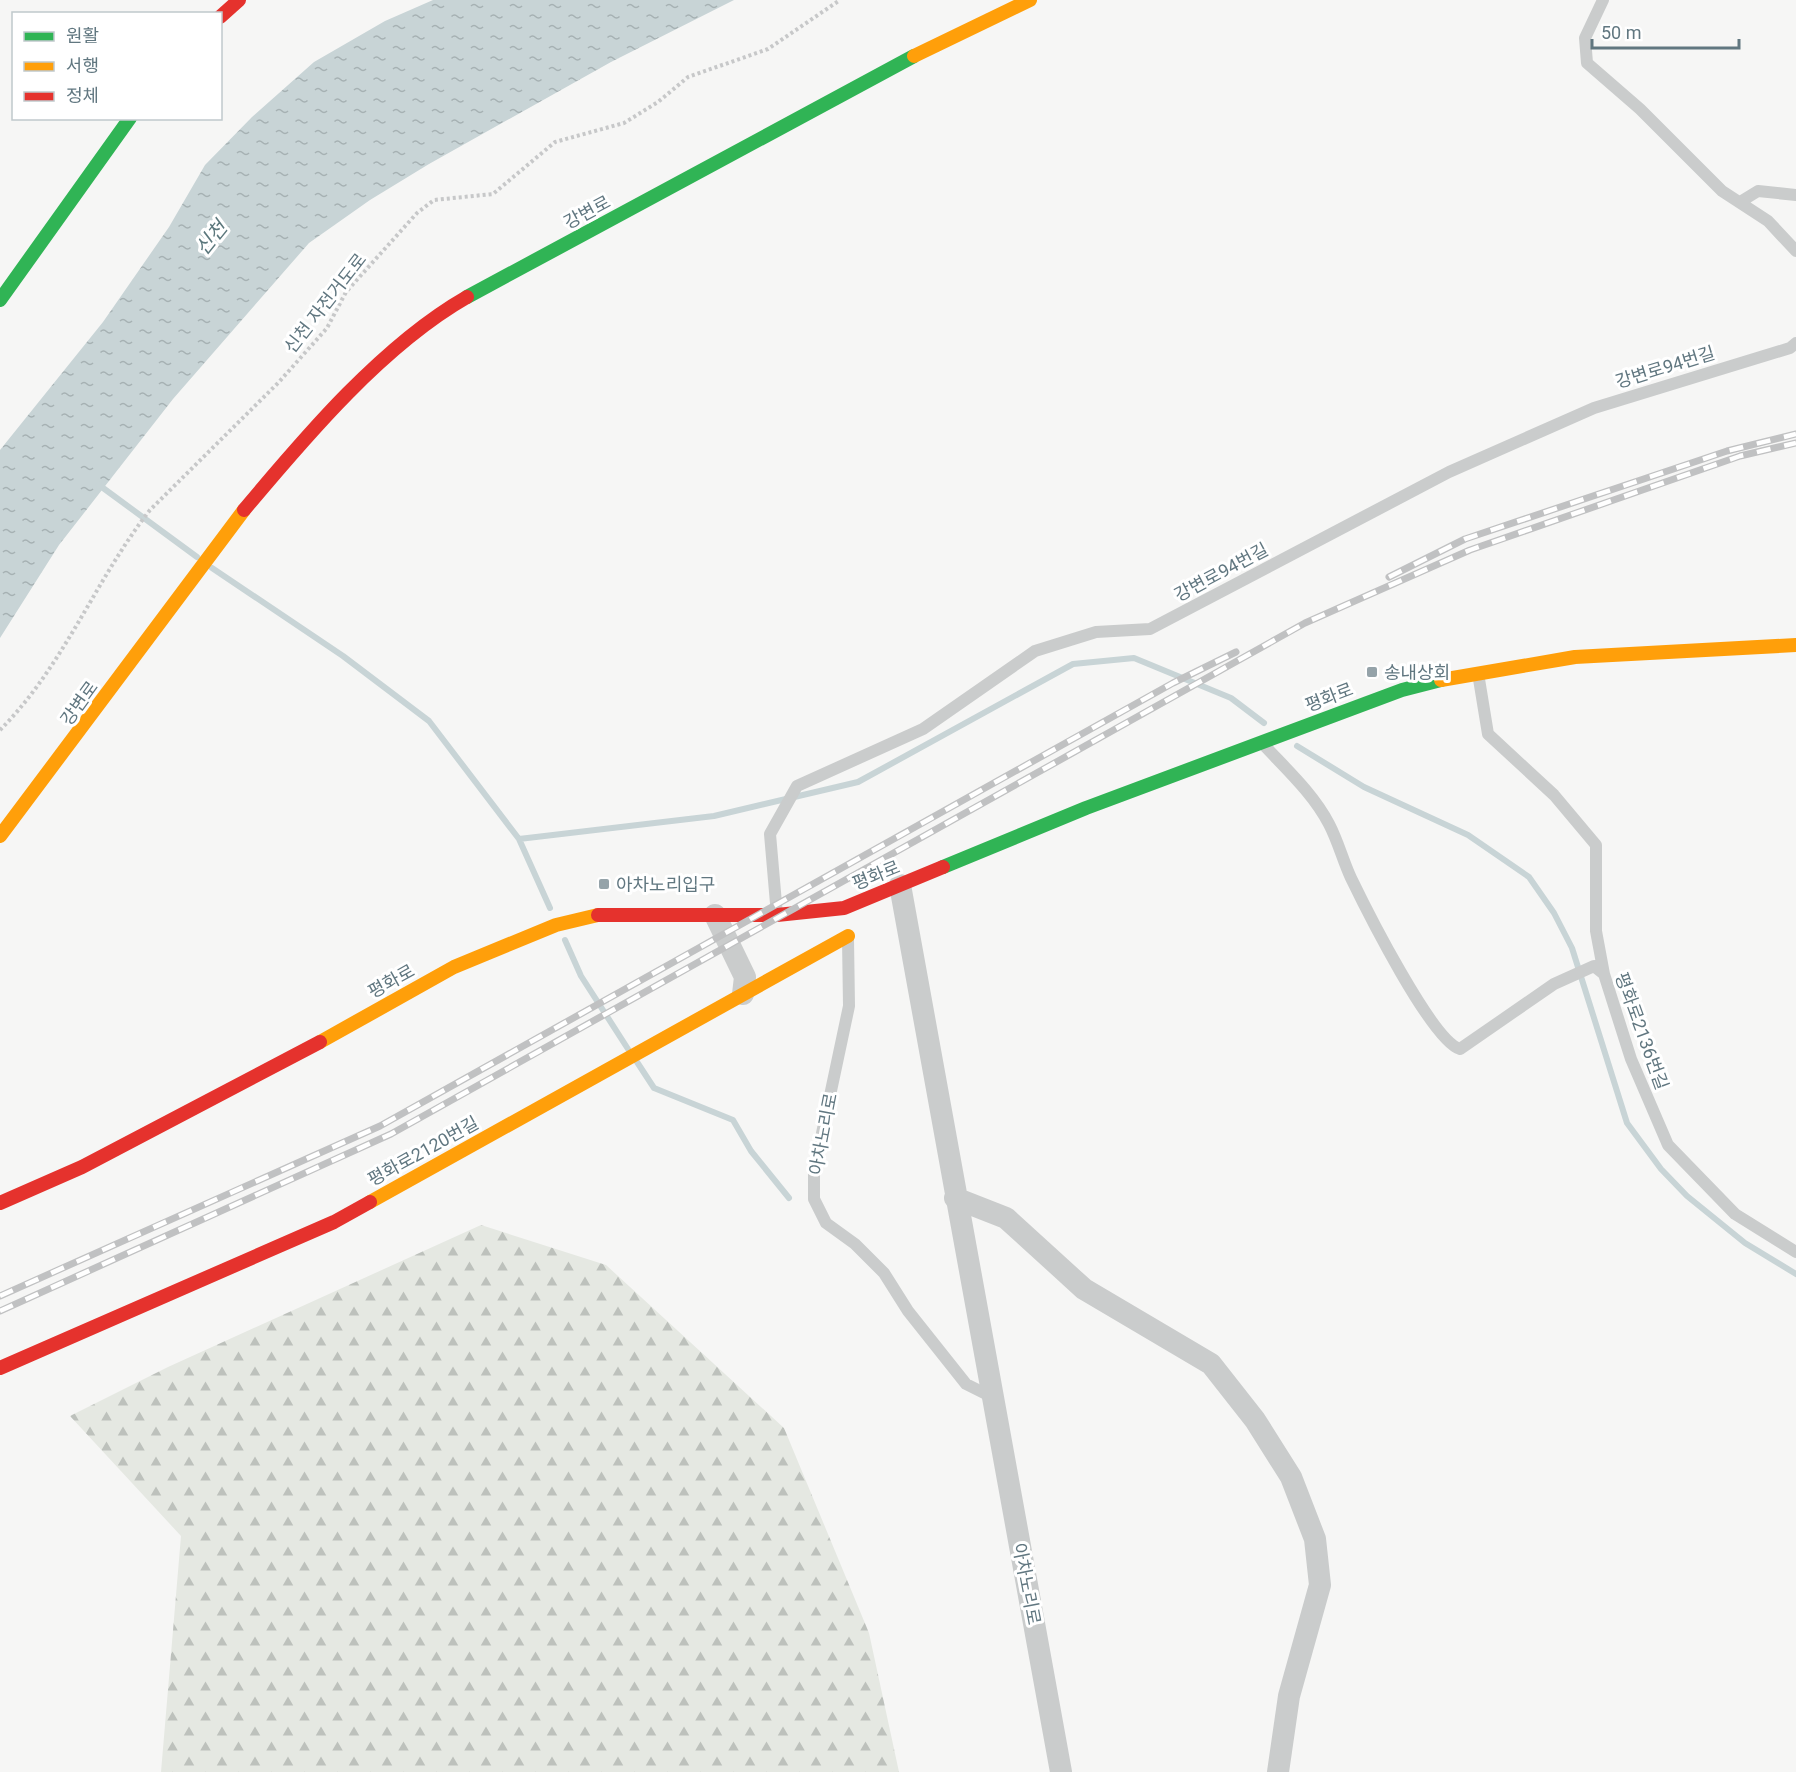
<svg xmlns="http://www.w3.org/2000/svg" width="1796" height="1772" font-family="Roboto,'Noto Sans KR',sans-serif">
  <defs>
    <pattern id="forest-firs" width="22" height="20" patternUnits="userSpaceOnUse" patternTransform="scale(1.5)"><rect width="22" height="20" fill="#e5e8e2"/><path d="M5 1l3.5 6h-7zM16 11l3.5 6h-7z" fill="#bdc1bc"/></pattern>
    <pattern id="water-ripples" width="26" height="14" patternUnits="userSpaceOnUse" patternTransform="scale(1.5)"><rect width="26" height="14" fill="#c8d4d6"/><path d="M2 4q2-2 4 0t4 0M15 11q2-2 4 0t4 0" fill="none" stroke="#a6b1b3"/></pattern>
  </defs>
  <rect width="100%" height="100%" fill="#f6f6f5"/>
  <!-- forest -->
  <path fill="url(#forest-firs)" d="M481,1225L606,1265L784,1428L869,1633L899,1772H161L181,1536L70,1416L168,1367Z"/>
  <!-- water -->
  <path fill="url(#water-ripples)" d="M433,0H734L611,62L429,164L370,200L309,243L173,399L59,545L0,638V450L103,322L169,227L205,165L252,117L314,62L385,21Z"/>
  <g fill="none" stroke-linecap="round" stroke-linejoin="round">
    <!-- stream -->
    <path stroke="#c8d4d6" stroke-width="6" d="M99,485L197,557
      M212,568L343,656L429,721L519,839L714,816L858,782L1073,664L1134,658L1231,698L1264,723
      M1297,746L1364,787L1468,835L1529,877L1554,913L1572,948L1627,1123L1661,1169L1687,1196L1745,1243L1796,1274
      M519,839L550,908
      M565,940L581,976L628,1049
      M637,1062L654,1088L733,1120L751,1151L789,1198"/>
    <!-- path -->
    <path stroke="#c7c8c9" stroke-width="4" stroke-dasharray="3 3" stroke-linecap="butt" d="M0,730C64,666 95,580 150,510L279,382L327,328L346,292L417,213L434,200L493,194L555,142L624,123L658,102L688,77L768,49L840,0"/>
    <!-- lane -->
    <path stroke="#cacccc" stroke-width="12" d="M1603,0L1585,38L1587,63L1640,109L1722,191L1768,221L1796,251
      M1740,202L1758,191L1796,195
      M1478,673L1488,734L1554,795L1596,845V931L1604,974
      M1262,743C1285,768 1313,793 1329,824C1338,841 1343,861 1351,878C1366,909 1432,1041 1460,1049L1554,984L1594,966L1604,974L1631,1059L1668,1145L1735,1214L1796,1252
      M777,915L770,834L797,786L923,729L1035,651L1096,632L1150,629L1449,472L1594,408L1790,348L1796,343
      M848,939L849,1006L814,1171V1199L826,1223L855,1244L884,1273L908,1311L966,1384L992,1397"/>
    <!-- street -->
    <path stroke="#cacccc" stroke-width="22" d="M900,885L1061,1772
      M715,915L745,977L743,994
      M955,1198L1006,1218L1084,1289L1211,1364L1255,1420L1291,1477L1315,1539L1320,1585L1289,1696L1278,1772"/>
    <!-- fast -->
    <path stroke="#30b455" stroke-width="14" d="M467,297L914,56
      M0,300L130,118
      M943,867L1086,808L1402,690L1441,680"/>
    <!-- slow -->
    <path stroke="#ff9f0a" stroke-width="14" d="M914,56L1030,0
      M1441,680L1575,657L1796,645
      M0,836L244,510
      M320,1042L454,967L556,925L598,915
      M370,1202L848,936"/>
    <!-- jam -->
    <path stroke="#e5322d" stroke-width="14" d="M220,17L239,0
      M244,510C306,436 383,345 467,297
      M598,915H777L844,908L943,867
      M0,1203L82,1167L320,1042
      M0,1368L334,1222L370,1202"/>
    <!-- rail casing -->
    <g stroke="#c0c1c2" stroke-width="7">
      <path id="rail" d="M1389,577L1465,539L1727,451L1796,434
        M0,1296L380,1126L1173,683L1236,652
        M0,1311L391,1134L1305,623L1470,550L1740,456L1796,443"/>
    </g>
    <!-- rail -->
    <use href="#rail" stroke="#fff" stroke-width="4.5" stroke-dasharray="14" stroke-linecap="butt"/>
  </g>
  <!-- markers -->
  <g fill="#95a3a9" stroke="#fff" stroke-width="2">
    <rect x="1366" y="666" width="12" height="12" rx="3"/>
    <rect x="598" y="878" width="12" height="12" rx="3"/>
  </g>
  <g text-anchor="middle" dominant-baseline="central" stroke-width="6" stroke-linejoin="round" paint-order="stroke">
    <!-- street labels -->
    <g font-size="18" fill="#617780" stroke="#fff">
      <text transform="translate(587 212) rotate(-28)">강변로</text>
      <text transform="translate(325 303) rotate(-52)">신천 자전거도로</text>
      <text transform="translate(1665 367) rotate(-17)">강변로94번길</text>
      <text transform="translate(1221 572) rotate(-28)">강변로94번길</text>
      <text transform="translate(1329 697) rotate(-21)">평화로</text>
      <text transform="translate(79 703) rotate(-54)">강변로</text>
      <text transform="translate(876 875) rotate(-22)">평화로</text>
      <text transform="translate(391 981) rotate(-29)">평화로</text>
      <text transform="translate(1642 1031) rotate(70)">평화로2136번길</text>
      <text transform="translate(823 1134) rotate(-79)">아차노리로</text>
      <text transform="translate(423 1151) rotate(-29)">평화로2120번길</text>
      <text transform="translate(1027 1584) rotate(79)">아차노리로</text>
    </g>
    <!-- poi labels -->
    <g font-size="18" fill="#617780" stroke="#fff" text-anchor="start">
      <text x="1384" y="672">송내상회</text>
      <text x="616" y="884">아차노리입구</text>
    </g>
    <!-- water labels -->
    <g font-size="20" font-style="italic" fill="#5b777c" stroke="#fff">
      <text transform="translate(211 238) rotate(-51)">신천</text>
    </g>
  </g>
  <!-- legend -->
  <rect x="12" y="12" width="210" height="108" fill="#ffffff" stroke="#c0c9cc" stroke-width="1.5"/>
  <rect x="24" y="32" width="30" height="9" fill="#30b455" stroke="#c0c9cc" stroke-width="1.5"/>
  <text x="66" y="42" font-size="18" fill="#617780">원활</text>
  <rect x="24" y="62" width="30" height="9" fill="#ff9f0a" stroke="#c0c9cc" stroke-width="1.5"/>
  <text x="66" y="72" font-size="18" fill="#617780">서행</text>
  <rect x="24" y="92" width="30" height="9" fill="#e5322d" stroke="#c0c9cc" stroke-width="1.5"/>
  <text x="66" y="102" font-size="18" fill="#617780">정체</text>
  <!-- scale -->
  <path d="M1592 39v9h147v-9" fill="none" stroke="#617780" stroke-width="3"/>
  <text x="1601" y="39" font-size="18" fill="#617780" stroke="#ffffff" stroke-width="4.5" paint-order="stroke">50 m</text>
</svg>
